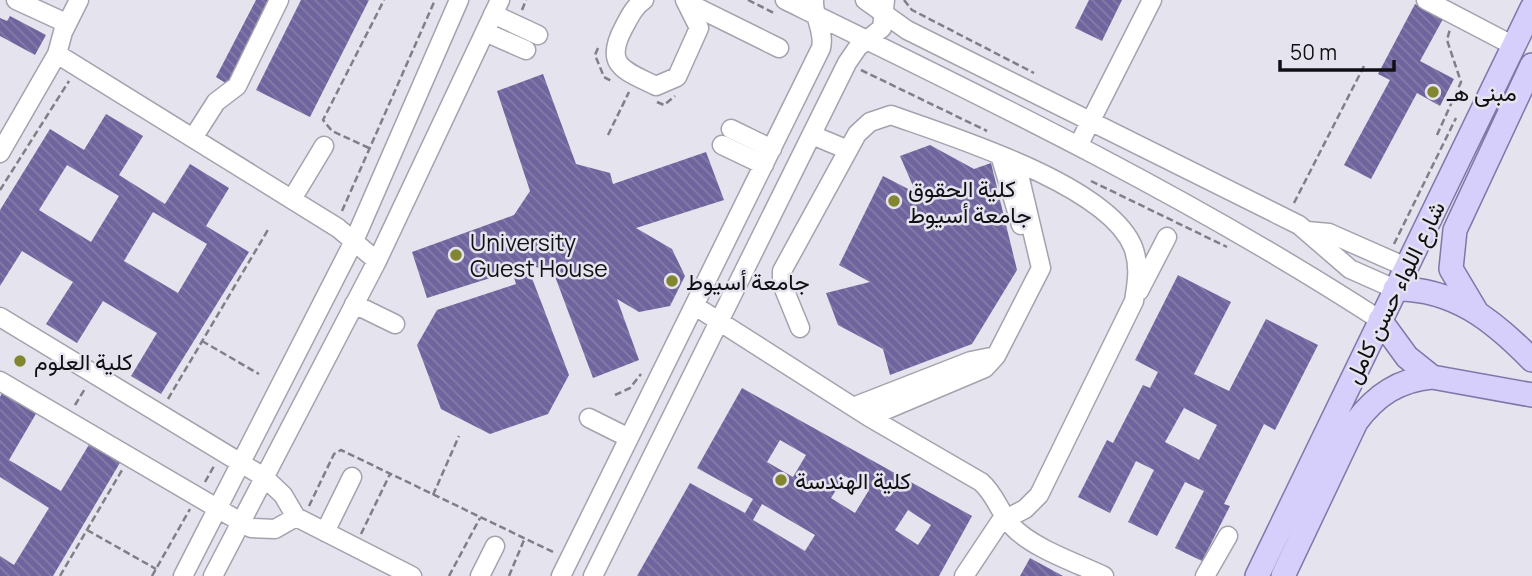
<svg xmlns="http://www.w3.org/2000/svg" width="1532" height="576" font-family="Manrope,Vazirmatn,sans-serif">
  <defs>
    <pattern id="building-back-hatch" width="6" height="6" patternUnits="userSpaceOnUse" patternTransform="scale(1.75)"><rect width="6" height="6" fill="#6f649e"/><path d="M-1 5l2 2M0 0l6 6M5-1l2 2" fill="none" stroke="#857da6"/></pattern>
  </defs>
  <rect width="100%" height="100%" fill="#e4e3ee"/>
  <!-- building -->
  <path fill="url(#building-back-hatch)" fill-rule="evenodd" d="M256,0H271L227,84L216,77Z
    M301,0H369L310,117L256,90Z
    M1089,0H1122L1102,41L1075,28Z
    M1415,4L1443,19L1420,61L1454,79L1440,106L1417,93L1371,179L1344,165L1390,80L1378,74Z
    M10,16L46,35L35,55L0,36V18L7,21Z
    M543,74L576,164L610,173L613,184L706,152L724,200L636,228L672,249L685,276L670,306L639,312L617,299L639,360L593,378L553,271L527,265L569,375L548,414L490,434L441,409L417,345L437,310L516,284L512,271L427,298L412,252L514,215L530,191L497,91Z
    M106,114L143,136L119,175L165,204L190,164L229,188L206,226L249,252L161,394L131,376L157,333L103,301L77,343L46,324L73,282L22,251L0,286V210L50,129L84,150ZM67,165L119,196L91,242L39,210ZM153,212L207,244L178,293L124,261Z
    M930,145L974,169L991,163L1017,270L972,344L890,375L883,349L838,325L826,293L870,282L839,265L883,176L916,193L900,156Z
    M1178,275L1231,302L1194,374L1229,391L1266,319L1318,345L1275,430L1264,424L1224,504L1230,506L1202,561L1175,548L1204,491L1185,482L1157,536L1128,522L1154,470L1136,461L1110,513L1078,497L1107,440L1113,443L1143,385L1150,388L1158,372L1135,360ZM1184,408L1217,425L1199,460L1165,442Z
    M742,388L972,516L939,576H637L690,483L745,513L753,499L697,468ZM780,440L806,455L793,477L767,462ZM845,476L869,490L855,513L831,498ZM762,504L815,535L805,551L753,520ZM908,510L931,525L918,545L895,530Z
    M3,391L37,412L9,460L61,491L90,443L121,461L53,576H0V556L14,565L49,508L0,477V397Z
    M1030,558L1063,576H1020Z"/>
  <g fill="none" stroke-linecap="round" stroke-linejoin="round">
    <!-- minor casing -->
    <g stroke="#a4a3ad" stroke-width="21">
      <path id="minor" d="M16,0L66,23
        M644,0C634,7 630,16 624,27C603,66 624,70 656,86L677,77L699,28L685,0
        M785,0C988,99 1191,197 1380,320
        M865,0L907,30L1299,225L1350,269L1395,289
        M1426,0L1514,46
        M686,2L779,48
        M493,14L538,35
        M485,32L526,50
        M57,54L338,228L377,261
        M731,129L772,149
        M812,135L848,150
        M193,138L216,102L237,86L279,0
        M722,145L764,165
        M1078,146L1152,0
        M0,153L57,54L63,32L79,0
        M1000,155L1021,225
        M292,199L324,146
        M1307,231L1329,233L1406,267
        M1139,291L1167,237
        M354,304L395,324
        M695,306L869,417L981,482C996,495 999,512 1012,526C1032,548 1077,563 1104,576
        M0,317L264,477L283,495L296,517L412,576
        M800,328L782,284V271L857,134L870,122L891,115C953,137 1108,185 1133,247C1140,265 1137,283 1134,301L1039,495L1025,509L1000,522L964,576
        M0,381L251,528L275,529L296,517
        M853,407L971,361L996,356
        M869,417L985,368L996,356L1041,268L1016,162
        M589,418L629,438
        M325,532L352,477
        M183,576L354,241L459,0
        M213,576L377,261L500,0
        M480,576L495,546
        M561,576L821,48C825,31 813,17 814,0
        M593,576L847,63L858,47L882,28L885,0
        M1205,576L1228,536"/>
    </g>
    <!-- major casing -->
    <g stroke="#8077a9" stroke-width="26">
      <path id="major" d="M1395,289C1453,288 1493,320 1532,360
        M1476,311L1451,269L1455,230L1532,65
        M1380,320L1407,357L1432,377L1532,395
        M1257,576L1532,8
        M1283,576L1356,422C1376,395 1399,380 1432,377"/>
    </g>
    <!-- path -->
    <path stroke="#807f87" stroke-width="2.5" stroke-dasharray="7 3.5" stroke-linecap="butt" d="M748,0L776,14
      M904,0L912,10L1034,73
      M522,10L526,0
      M598,48L595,55L604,77L613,82
      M861,70L987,131
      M657,102L664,105L675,96
      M608,135L629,92
      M1437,135L1461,82L1447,40L1450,29
      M369,148L332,131L323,120L384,0
      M1091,181L1227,247
      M0,190L69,81
      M1294,203L1364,66
      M342,211L435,0
      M1394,244L1456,118
      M202,341L259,374
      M615,395L630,388L641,374
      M168,399L269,228
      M75,405L86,387
      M205,482L214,466
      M433,495L459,436
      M309,506L334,454L341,450L553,552
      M87,530L156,569
      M361,534L390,474
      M60,576L122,470
      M152,576L190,509
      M449,576L480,518
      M509,576L524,540"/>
    <!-- minor -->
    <use href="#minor" stroke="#fff" stroke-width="18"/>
    <!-- major -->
    <use href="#major" stroke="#d7cffb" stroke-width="23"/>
  </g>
  <!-- markers -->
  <g fill="#828631" stroke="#e4e3ee" stroke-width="2.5">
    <circle cx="1433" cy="92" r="7"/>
    <circle cx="894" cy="201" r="7"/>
    <circle cx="456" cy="255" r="7"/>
    <circle cx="672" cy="281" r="7"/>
    <circle cx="20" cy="361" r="7"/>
    <circle cx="781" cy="480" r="7"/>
  </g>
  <g text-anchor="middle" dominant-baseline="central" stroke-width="5" stroke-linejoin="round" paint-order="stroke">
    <!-- poi labels -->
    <g font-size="23" fill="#101014" stroke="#e4e3ee" text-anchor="start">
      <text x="1447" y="92">مبنى هـ</text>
      <text x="908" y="188">كلية الحقوق<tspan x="908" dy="26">جامعة أسيوط</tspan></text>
      <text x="470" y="242">University<tspan x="470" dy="26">Guest House</tspan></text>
      <text x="686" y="281">جامعة أسيوط</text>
      <text x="34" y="361">كلية العلوم</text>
      <text x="795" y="480">كلية الهندسة</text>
    </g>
    <!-- street labels -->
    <g font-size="23" fill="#101014" stroke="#e4e3ee">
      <text transform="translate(1394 292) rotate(-64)">شارع اللواء حسن كامل</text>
    </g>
  </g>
  <!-- scale -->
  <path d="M1280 60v10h114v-10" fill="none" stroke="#101014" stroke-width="3.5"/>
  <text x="1290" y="60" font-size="21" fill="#101014" stroke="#e4e3ee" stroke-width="5" paint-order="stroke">50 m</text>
</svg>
